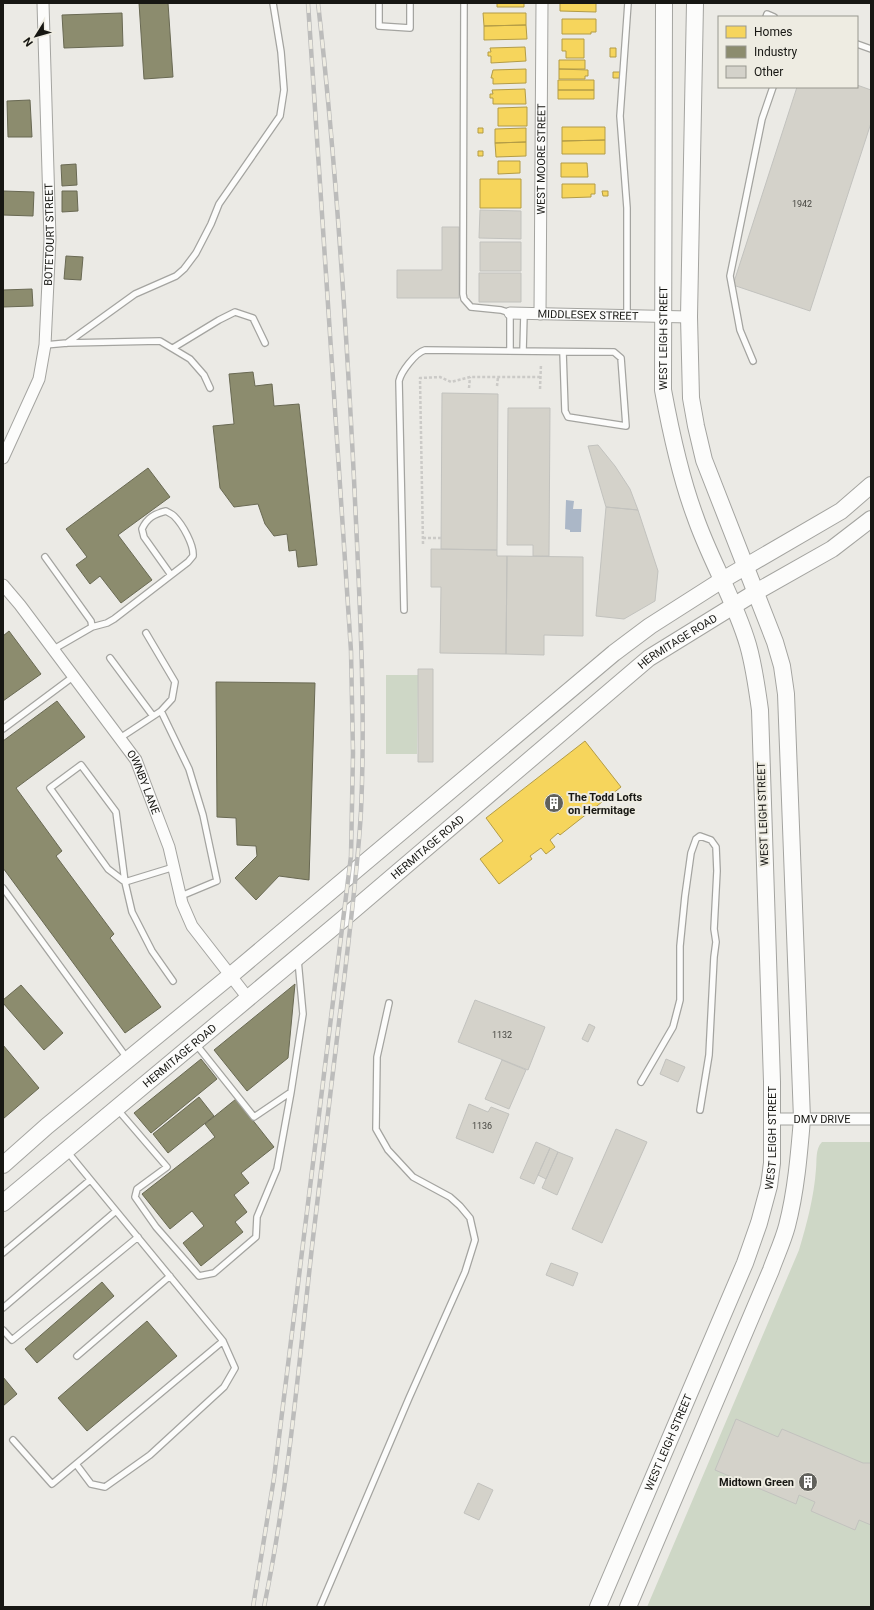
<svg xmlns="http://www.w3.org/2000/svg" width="874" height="1610" font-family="Roboto,sans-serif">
  <rect width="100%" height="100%" fill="#ebeae5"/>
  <!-- green -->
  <path fill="#ced7c6" d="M386,675H418L417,754H386Z
    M822,1142H871V1607H647L799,1250C807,1223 814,1197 816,1169C817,1161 815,1149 822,1142Z"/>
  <!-- water -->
  <path fill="#abb7c7" d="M566,500L574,501L573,509H582L581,532H570V530L565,529Z"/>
  <!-- homes -->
  <path fill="#f6d55c" stroke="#b39c46" d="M497,3H524V7H497Z
    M560,3H596V12L560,11Z
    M483,13H526V25L484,26Z
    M562,19H596V32H591V34H562Z
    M526,25L527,39L484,40V26Z
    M562,39H584V58H566V51H562Z
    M525,47L526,61L491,63V56H488V52H491L490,48Z
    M610,48H616V57H610Z
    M559,60H585V69H559Z
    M526,69V83L493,84V78H491L493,70Z
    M559,69L588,70V76H585V79H559Z
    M613,72H621V78H613Z
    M558,80H594V90H558Z
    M525,89L526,104H493V98H490V94H493L492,90Z
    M558,90H594V99H558Z
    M527,107V126H498V108Z
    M562,127H605V140L562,141Z
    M478,128H483V133H478Z
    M526,128V142L495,143V129Z
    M605,140V154H562V141Z
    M526,142V156L496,157L495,143Z
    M478,151H483V156H478Z
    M498,161H520V173L498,174Z
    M561,163H587L588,177H561Z
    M480,179H521V208H480Z
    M562,184H595V194H591V197L562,198Z
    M602,191H608V196H603Z
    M585,741L621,787L560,835L558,833L550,840L555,847L546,854L541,848L530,856L532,859L499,884L480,859L503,841L486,818Z"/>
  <!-- industry -->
  <path fill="#8c8c6e" stroke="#696953" d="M139,3H168L173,77L144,79Z
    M122,13L123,46L64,48L62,15Z
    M30,100L32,137H8L7,101Z
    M76,164L77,185L62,186L61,165Z
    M3,191L34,192L33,216L3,215Z
    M62,191H77L78,211L62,212Z
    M66,256L83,257L81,280L64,279Z
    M32,289L33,306L3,307V290Z
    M253,372L255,386L272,384L274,406L299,404L317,565L298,567L296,550L289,551L287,534L274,536L265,524L258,504L234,507L220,488L213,426L234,424L229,374Z
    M148,468L170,497L118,535L152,580L121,603L100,576L90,584L76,565L87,557L66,529Z
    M9,631L41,674L3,701V636Z
    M216,682L315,683L309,880L279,876L256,900L235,878L257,856L256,846L237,845L236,818L217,817Z
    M57,701L85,737L16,788L62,851L56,856L114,934L110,938L161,1007L125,1033L3,868V741Z
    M295,984L288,1058L247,1091L214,1050Z
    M21,985L63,1033L44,1050L3,1003V1000Z
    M3,1045L39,1088L3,1119Z
    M201,1059L217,1079L151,1133L134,1113Z
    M199,1097L214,1116L168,1153L153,1134Z
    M236,1099L274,1147L241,1173L249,1183L234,1195L247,1212L235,1222L243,1232L201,1266L183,1243L204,1226L192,1211L170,1229L142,1194L215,1137L205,1124Z
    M102,1282L114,1296L37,1363L25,1349Z
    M147,1321L177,1356L87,1431L58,1398Z
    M3,1377L17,1394L3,1406Z"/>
  <!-- building -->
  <path fill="#d4d2ca" stroke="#c2c2be" d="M857,85L871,90V123L810,311L733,285L797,87H857Z
    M480,210L521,211V239L479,238Z
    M442,227H459V298H397V270H442Z
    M480,242H521V271H480Z
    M479,273H521V302H479Z
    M442,393L498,394L497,550L441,549Z
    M508,408H550L549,556H533V545H507Z
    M598,445L615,466L630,489L638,510L606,507L588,446Z
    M606,507L638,510L658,571L655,601L624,619L596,616Z
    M431,549L497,550V556H507L506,654L440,653L441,587H431Z
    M507,556L583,557V636L544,635V655L506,654Z
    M418,669H433V762H418Z
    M475,1000L545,1027L528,1070L458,1042Z
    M589,1024L595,1027L588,1042L582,1039Z
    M666,1059L685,1067L678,1082L660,1074Z
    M502,1060L526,1070L509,1109L485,1099Z
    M469,1104L488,1112L491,1107L509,1114L493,1153L456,1138Z
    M616,1129L647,1142L602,1243L572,1229Z
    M536,1142L550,1148L534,1184L520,1178Z
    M550,1148L558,1152L546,1179L538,1175Z
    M558,1152L573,1158L557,1195L542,1188Z
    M551,1263L578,1273L573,1286L546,1275Z
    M736,1419L778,1437L782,1429L863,1463H871V1525L859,1520L855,1530L811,1511L815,1502L799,1495L796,1504L715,1470Z
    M478,1483L493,1490L479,1520L464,1513Z"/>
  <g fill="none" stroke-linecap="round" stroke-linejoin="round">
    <!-- lane casing -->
    <g stroke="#a4a4a0" stroke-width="8">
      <path id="lane" d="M379,3V26L410,28V3
        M464,3L463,294L464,299L471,307L501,310L510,313V351
        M766,17L767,14L774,17
        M857,44L871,49
        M627,315V208L620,116L628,3
        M67,343L135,294L176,276L184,269L196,253L211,224L219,204L280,116L284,90L281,52L273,3
        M45,345L67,343L160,341L190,359L204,375L210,388
        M173,348L219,320L235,312L253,318L265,343
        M523,351L524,314
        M753,361L740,330L730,276L762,119L773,87
        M45,557L91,621L92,627L54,649
        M404,610L399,381C401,372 415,353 425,350L614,352L621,358L626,426L568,417L565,411L563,352
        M92,627L107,623L114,619L188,562L193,556C194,545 183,525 174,516C172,514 169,513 166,511C154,514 147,518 142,529L144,537L171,575
        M146,633L175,682L172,699L161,711
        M110,658L153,716
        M3,729L74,676
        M120,738L161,711L189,769L203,815L217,881L181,896
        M3,888L127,1058
        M173,981L152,951L132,912L125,882L116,812L81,765L50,788L108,869L125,882L174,867
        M195,1043L254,1117L291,1092L303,1014L298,960
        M641,1082L673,1027L680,1000V946L685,896L691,853L696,839L700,836L711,840L716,847L717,871L714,929L716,942L714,957L709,1055L700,1110
        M118,1110L167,1167L137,1189L135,1197L156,1227L199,1276L214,1273L256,1237L257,1217L277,1169L291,1092
        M3,1253L90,1180
        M3,1308L116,1211
        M3,1330L12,1340L138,1237
        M77,1356L170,1276
        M13,1440L52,1484L223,1341L66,1150
        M76,1464L91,1484L105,1487L150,1455L224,1387L235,1368L223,1341
        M320,1607L409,1398L465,1272L475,1240L470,1218L460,1206L450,1197L413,1177L388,1150L376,1129L377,1057L389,1003"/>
    </g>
    <!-- street casing -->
    <g stroke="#a4a4a0" stroke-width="13">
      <g id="street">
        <path id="s1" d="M510,313L689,317"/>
        <path id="s2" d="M540,314L542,3"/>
        <path id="s3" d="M3,458L39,379L45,345L50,239L43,3"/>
        <path id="s4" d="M3,585L20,605L136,760L169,847L182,903L192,926L248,998"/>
        <path id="s5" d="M772,1119H871"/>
      </g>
    </g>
    <!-- secondary casing -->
    <g stroke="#a4a4a0" stroke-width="18">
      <g id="secondary">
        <path d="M3,1165L47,1126L230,976L614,653L650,626L719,582L841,511L871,485"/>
        <path id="s6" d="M3,1203L343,919L649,658L756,592L832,549L871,519"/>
        <path id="s7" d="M598,1607L745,1263L759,1223L769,1186L772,1163V1082L760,710C757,688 754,666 748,645C735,600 710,560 695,516C680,476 671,433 663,390L664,3"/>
        <path d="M628,1607L771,1270C776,1256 783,1241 787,1226C796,1191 799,1155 802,1119L786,694L782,666L775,642L704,460L696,426L691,398L689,317L695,3"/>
      </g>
    </g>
    <!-- path -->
    <path stroke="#cbcac7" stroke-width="2.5" stroke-dasharray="3 2" stroke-linecap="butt" d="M497,386L498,377
      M469,388L470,377
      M540,389L541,364
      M423,538H441
      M423,544L420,378L440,377L451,382L470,377H540"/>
    <!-- lane -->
    <use href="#lane" stroke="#fcfcfb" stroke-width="5.5"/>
    <!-- street -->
    <use href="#street" stroke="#fcfcfb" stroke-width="11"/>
    <!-- secondary -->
    <use href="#secondary" stroke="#fcfcfb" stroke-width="16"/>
    <!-- rail casing -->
    <g stroke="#bcbcbb" stroke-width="4.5">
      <path id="rail" d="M253,1607L274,1478L351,856L353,753L351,651L308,3
        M264,1607C289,1486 299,1361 313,1238C324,1149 334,1061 345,972C351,919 358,865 361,811C366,701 359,590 354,479C346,321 336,161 318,3"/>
    </g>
    <!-- rail -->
    <use href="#rail" stroke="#eeece2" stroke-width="3" stroke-dasharray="9" stroke-linecap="butt"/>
  </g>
  <!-- icons -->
  <defs>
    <g id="building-disc" transform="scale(1)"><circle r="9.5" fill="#61615c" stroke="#eeece2"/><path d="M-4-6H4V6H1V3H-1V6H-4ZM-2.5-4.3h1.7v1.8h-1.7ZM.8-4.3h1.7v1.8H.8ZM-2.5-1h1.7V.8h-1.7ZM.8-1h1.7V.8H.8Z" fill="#fff"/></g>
  </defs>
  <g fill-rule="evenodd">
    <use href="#building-disc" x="554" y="803"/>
    <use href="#building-disc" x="808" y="1482"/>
  </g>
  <g text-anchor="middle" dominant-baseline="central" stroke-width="4" stroke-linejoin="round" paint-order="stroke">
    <!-- number labels -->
    <g font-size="9" fill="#464641">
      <text x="802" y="204">1942</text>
      <text x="502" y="1035">1132</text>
      <text x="482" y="1126">1136</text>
    </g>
    <!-- street labels -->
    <g font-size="11" fill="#171713" stroke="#eeece2">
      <text stroke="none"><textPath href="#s2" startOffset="155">WEST MOORE STREET</textPath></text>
      <text stroke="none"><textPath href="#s3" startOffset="232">BOTETOURT STREET</textPath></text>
      <text stroke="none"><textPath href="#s1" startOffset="78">MIDDLESEX STREET</textPath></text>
      <text stroke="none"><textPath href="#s7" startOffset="1319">WEST LEIGH STREET</textPath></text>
      <text stroke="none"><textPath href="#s6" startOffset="878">HERMITAGE ROAD</textPath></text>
      <text stroke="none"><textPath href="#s4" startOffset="243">OWNBY LANE</textPath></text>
      <text transform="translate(763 814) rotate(-92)">WEST LEIGH STREET</text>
      <text stroke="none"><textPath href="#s6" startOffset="554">HERMITAGE ROAD</textPath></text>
      <text stroke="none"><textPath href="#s6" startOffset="230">HERMITAGE ROAD</textPath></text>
      <text stroke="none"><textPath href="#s5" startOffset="50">DMV DRIVE</textPath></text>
      <text stroke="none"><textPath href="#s7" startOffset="503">WEST LEIGH STREET</textPath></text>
      <text stroke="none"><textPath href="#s7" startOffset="179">WEST LEIGH STREET</textPath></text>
    </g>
    <!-- poi labels -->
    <g font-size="11" font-weight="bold" fill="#171713" stroke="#eeece2" text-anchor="start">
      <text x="568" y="797">The Todd Lofts<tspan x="568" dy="13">on Hermitage</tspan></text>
      <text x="794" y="1482" text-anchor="end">Midtown Green</text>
    </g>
  </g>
  <!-- border -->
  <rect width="874" height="1610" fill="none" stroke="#171713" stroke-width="8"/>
  <!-- legend -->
  <rect x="718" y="16" width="140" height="72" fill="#eeece2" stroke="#98978f"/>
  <rect x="726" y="26" width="20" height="12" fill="#f6d55c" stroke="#98978f"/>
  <text x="754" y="36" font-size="12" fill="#171713">Homes</text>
  <rect x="726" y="46" width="20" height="12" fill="#8c8c6e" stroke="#98978f"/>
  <text x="754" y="56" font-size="12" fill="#171713">Industry</text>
  <rect x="726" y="66" width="20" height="12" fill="#d4d2ca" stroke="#98978f"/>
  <text x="754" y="76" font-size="12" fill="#171713">Other</text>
  <!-- north arrow -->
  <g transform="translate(36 36) rotate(233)" stroke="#eeece2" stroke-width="3" paint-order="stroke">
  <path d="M0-3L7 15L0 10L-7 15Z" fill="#171713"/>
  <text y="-6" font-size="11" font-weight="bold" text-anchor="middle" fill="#171713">N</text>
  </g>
</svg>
